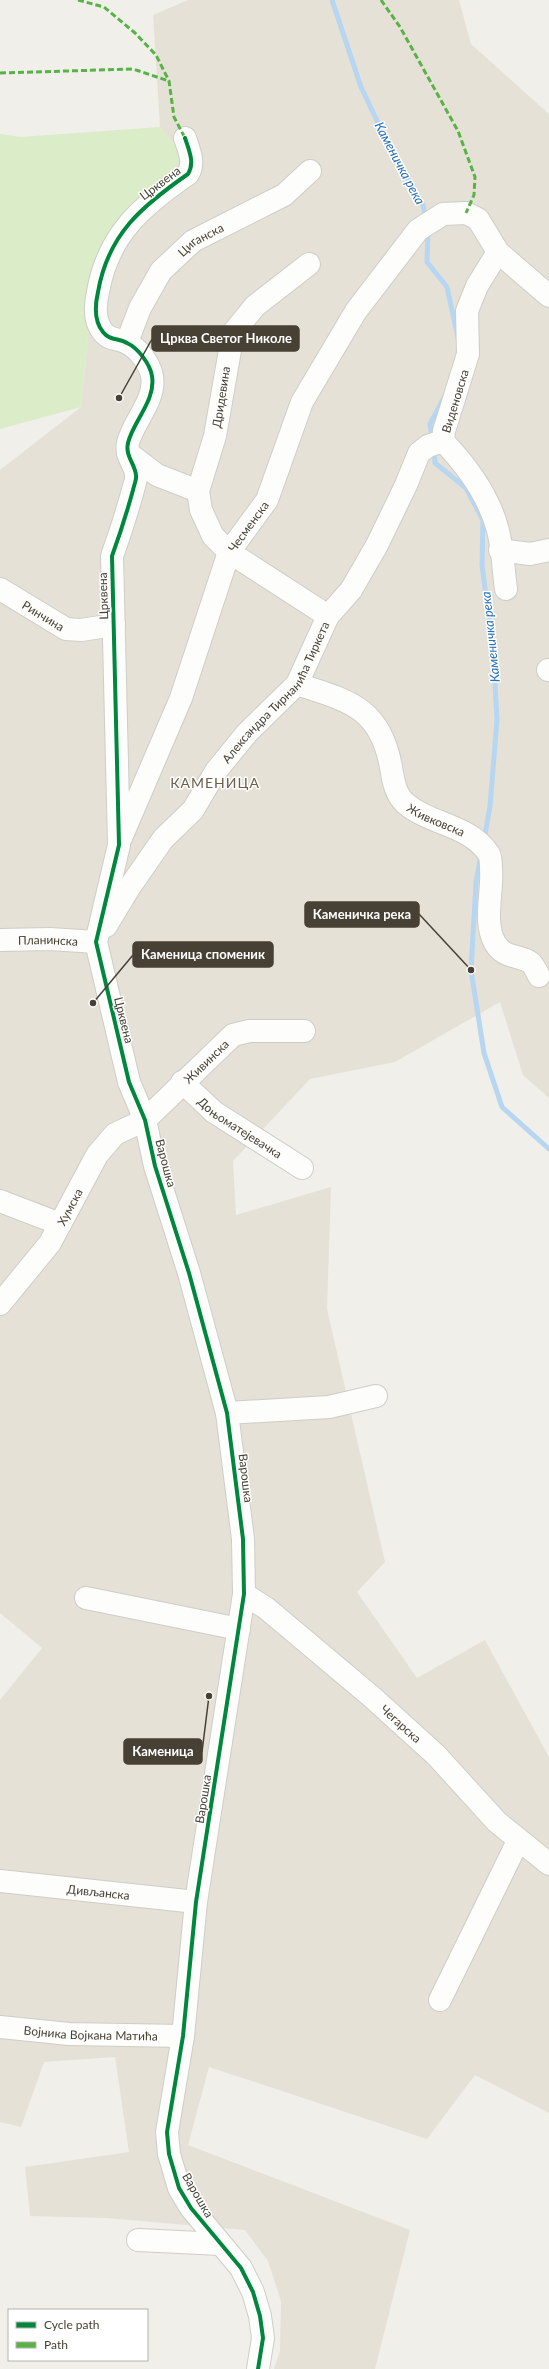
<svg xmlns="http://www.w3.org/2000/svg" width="549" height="2369" font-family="Lato,sans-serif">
  <rect width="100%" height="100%" fill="#f0efea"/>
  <!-- residential -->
  <path fill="#e5e1d6" d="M188,0H459L471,44L549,114V1098L523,1075L500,1002L395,1062L310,1079L233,1161L236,1215L331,1187L327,1309L385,1562L357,1592L417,1678L485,1640L549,1757V2113L475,2075L427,2139L209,2067L188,2145L410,2230L375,2369H274L280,2351L281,2301L268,2261L245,2230L106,2218L30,2216L25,2167L129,2152L115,2057L44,2062L21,2127L0,2122V1700L42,1648L0,1613V470L81,407L92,298L182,154L160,127L153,15Z"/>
  <!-- green -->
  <path fill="#dbecc8" d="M160,127L182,154L169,184L137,211L92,298L81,407L0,429V134L20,137Z"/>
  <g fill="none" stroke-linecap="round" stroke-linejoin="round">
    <!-- stream -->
    <path stroke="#b7d6f1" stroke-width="5" d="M332,0L361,87L392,152L423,205L426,219
      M428,230L427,262L447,287L458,338
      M432,438L430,424L445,396
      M434,450L435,463L466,488L483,520L482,565L493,650L497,720L490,806L484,840
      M481,855L476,883L471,970L484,1053L502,1107L549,1149"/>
    <!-- minor casing -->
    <g stroke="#cecdc7" stroke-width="24">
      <g id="minor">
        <path d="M185,138C189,150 195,163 188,174C142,206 108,234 98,292C95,305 94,321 103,332C110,341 119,338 127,343C138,348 150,364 152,376C156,401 133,421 128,443C125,456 135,464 136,475C137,479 134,485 133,490C127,512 120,534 112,556L119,845L96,942L129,1082L145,1120L155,1166L189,1273L227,1413L243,1539L244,1594L196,1902L183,2036L167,2132L169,2154L179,2188L191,2208L241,2268L253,2292L260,2316L263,2338L258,2369"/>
        <path d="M498,252L477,286L467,311L468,354L444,431L443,441C466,465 488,495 497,527C503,546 503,569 506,589"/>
        <path d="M309,264L255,306L233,333L215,436L198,491L201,510L213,536L229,552L328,616"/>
        <path id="s1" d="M127,342L140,308L161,271L193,241L284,195L310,171"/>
        <path d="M128,453L157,475L198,491"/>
        <path d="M500,550L530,554L549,550"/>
        <path id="s2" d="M0,589L66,629L81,630L114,625"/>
        <path d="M548,670H549"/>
        <path id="s3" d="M297,684C349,701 380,707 391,767C393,779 395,794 405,803C430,825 469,824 489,854C491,858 491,864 491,869C493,892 483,922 495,943C505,960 520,954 531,963C534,966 537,972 539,976"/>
        <path id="s4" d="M121,838L181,698L229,552L267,500L302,402L356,311L418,230L443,214L466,213L478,219L498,252L549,296"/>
        <path id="s5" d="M106,926L129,888L163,839L193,810L216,771L247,733L297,684L328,616L351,590L377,545L406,485L419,453L428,446L443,441"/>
        <path id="s6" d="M0,940L50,939L96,942"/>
        <path id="s7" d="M182,1082L214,1112L302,1168"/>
        <path d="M0,1201L60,1224"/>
        <path id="s8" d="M0,1304L50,1243L97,1155L115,1134L145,1120L233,1035L249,1031H304"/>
        <path d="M227,1413L329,1407L376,1396"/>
        <path id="s9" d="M244,1594L266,1608L372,1697L436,1755L497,1822L549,1864"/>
        <path d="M86,1598L239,1629"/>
        <path id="s10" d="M0,1881L196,1902"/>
        <path d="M440,2000L518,1841"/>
        <path id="s11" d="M0,2027L69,2034L183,2036"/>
        <path d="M138,2240L220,2244"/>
      </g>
    </g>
    <!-- minor -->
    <use href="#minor" stroke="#fdfdfc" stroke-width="22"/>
    <!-- quiet -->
    <path stroke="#57b346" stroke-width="3" stroke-dasharray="6 3" stroke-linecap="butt" d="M78,0L104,7L135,33L156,55L169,81L174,117L185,138
      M381,0L400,27L458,131L475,177L474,195L466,213
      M0,73L133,69L169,81"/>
    <!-- cycleway casing -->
    <g stroke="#fff" stroke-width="6">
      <path id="cycleway" d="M185,138C189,150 195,163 188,174C142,206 108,234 98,292C95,305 94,321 103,332C110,341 119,338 127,343C138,348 150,364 152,376C156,401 133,421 128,443C125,456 135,464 136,475C137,479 134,485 133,490C127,512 120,534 112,556L119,845L96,942L129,1082L145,1120L155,1166L189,1273L227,1413L243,1539L244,1594L196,1902L183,2036L167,2132L169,2154L179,2188L191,2208L241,2268L253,2292L260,2316L263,2338L258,2369"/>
    </g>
    <!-- cycleway -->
    <use href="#cycleway" stroke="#00873e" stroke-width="4"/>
  </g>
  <g text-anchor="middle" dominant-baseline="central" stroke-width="3" stroke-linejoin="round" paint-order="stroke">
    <!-- street labels -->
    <g font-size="12" fill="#474135" stroke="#fff">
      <text transform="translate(160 183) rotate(-37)">Црквена</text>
      <text stroke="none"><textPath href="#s1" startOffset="130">Циганска</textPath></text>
      <text transform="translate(221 397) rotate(-81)">Дридевина</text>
      <text transform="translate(455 401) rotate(-73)">Виденовска</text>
      <text stroke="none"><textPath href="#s4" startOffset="338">Чесменска</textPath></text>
      <text transform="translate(103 596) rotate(-92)">Црквена</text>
      <text stroke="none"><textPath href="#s2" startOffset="51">Ринчина</textPath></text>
      <text stroke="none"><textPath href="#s5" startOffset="291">Александра Тирнанића Тиркета</textPath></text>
      <text stroke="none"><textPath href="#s3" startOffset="210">Живковска</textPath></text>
      <text stroke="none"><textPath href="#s6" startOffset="48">Планинска</textPath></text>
      <text transform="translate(124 1020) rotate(76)">Црквена</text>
      <text stroke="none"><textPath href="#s8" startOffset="324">Живинска</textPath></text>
      <text stroke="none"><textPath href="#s7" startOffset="74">Доњоматејевачка</textPath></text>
      <text transform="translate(166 1163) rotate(75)">Варошка</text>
      <text stroke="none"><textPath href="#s8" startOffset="120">Хумска</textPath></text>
      <text transform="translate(246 1478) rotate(83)">Варошка</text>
      <text stroke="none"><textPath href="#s9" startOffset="204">Чегарска</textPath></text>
      <text transform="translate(203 1799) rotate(-81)">Варошка</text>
      <text stroke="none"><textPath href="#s10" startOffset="99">Дивљанска</textPath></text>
      <text stroke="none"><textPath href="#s11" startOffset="91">Војника Војкана Матића</textPath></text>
      <text transform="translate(198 2195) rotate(60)">Варошка</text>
    </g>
    <!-- water labels -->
    <g font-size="13" font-style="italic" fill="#2871b8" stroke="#fff">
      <text transform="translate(400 163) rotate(62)">Каменичка река</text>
      <text transform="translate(490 637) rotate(-96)">Каменичка река</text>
    </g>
    <!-- quarter labels -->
    <g font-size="14" letter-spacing="1" fill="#6a604b" stroke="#fff">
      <text x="215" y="782">КАМЕНИЦА</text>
    </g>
  </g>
  <!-- callouts -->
  <path fill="none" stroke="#474135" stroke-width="1.5" d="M119 398L152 339M471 970L419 914M93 1003L133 955M209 1696L202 1752"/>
  <g fill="#474135" stroke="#fff" stroke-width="1.5">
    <circle cx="119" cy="398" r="4"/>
    <circle cx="471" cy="970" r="4"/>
    <circle cx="93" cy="1003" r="4"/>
    <circle cx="209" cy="1696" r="4"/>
  </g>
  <g fill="#474135" stroke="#474135" stroke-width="1.5">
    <rect x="152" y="326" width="147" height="25" rx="4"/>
    <rect x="305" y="902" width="114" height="25" rx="4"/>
    <rect x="133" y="942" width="140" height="25" rx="4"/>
    <rect x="124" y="1739" width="78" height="25" rx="4"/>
  </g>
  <g font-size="13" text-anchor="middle" font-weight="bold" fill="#fff">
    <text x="226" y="343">Црква Светог Николе</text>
    <text x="362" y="919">Каменичка река</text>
    <text x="203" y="959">Каменица споменик</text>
    <text x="163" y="1756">Каменица</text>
  </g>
  <!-- legend -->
  <rect x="8" y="2309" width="140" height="52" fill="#ffffff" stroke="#b5b3ae"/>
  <rect x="16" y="2322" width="20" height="6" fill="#00873e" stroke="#b5b3ae"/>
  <text x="44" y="2329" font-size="12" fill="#474135">Cycle path</text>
  <rect x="16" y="2342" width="20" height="6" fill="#57b346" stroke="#b5b3ae"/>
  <text x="44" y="2349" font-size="12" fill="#474135">Path</text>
</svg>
